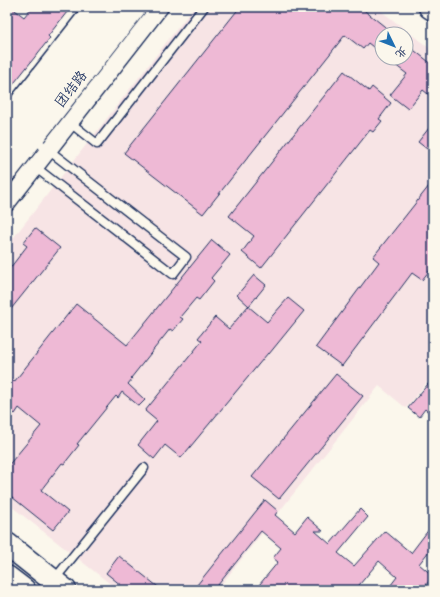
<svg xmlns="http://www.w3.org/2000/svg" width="440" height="597" font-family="'Comic Neue','LXGW WenKai TC',sans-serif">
  <rect width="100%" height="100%" fill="#fbf7ec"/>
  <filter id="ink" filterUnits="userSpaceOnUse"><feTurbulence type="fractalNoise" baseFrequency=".025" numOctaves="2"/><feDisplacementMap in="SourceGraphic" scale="8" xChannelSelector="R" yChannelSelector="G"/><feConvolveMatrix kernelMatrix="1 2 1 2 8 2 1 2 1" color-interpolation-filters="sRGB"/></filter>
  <g filter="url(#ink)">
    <!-- built -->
    <path fill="#f7e4e5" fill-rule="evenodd" d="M194,7H376L433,51V375L406,408L379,386L217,590H118L7,503V246ZM382,34H406V58H382Z"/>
    <!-- building -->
    <path fill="#eeb9d5" stroke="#1b2f5e" d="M7,7H11L24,17L32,7H71L48,36L50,38L7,92Z
      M240,7H360L394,34H382V54L368,43L363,49L345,35L203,214L124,153Z
      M406,44L433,65V98L423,90L408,109L390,95L407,74L386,58H406Z
      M344,71L369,91L372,87L391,103L379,119L382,121L373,132L370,130L261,268L242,252L254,236L229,216Z
      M433,123V142L427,149L418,142Z
      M433,181V266L422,280L412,273L342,366L316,347L379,262L373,257Z
      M35,228L60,248L7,314V272L27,246L23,243Z
      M212,240L230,255L211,278L214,281L199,300L196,298L180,317L183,319L173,331L170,329L131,378L132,379L128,384L145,400L139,406L122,392L118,398L116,396L77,444L79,445L64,464L62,463L41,490L68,512L53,530L7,493V467L41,426L19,408L15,414L7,408V376L14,382L76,304L127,345Z
      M254,275L266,285L249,306L237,295Z
      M288,298L304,311L269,354L268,353L181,458L165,445L154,459L138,445L157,421L145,411L202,341L198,338L215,317L229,329L248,306L267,322Z
      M336,374L363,396L279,499L252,477Z
      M433,378V416L425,409L419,417L408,408Z
      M265,500L278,511L275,515L295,532L307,517L323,531H315L330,544L360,509L368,517L338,553L354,566L385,531L411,553L433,524V546L419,564L433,576L422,590H387L397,577L379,561L355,590H255L278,562L273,558L281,548L261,531L214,590H193Z
      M119,556L162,590H127L106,573Z"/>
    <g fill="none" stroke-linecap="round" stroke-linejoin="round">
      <!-- lane casing -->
      <g stroke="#1b2f5e" stroke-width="11">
        <path id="lane" d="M68,121L97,144L204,7
          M33,138L186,257L173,274L35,167
          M54,580L144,468"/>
      </g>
      <!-- street casing -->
      <g stroke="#1b2f5e" stroke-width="19">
        <path id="street" d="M7,116L93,7
          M7,203L160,7"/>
      </g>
      <!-- secondary casing -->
      <g stroke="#1b2f5e" stroke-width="25">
        <path id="secondary" d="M430,7L433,9
          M7,141L112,7
          M7,170L135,7"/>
      </g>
      <!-- primary casing -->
      <g stroke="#1b2f5e" stroke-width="25">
        <path id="primary" d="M7,544L65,590
          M7,577L24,590"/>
      </g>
      <!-- lane -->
      <use href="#lane" stroke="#fbf7ec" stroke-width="8"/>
      <!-- street -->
      <use href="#street" stroke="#fbf7ec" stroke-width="16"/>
      <!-- secondary -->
      <use href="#secondary" stroke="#fbf7ec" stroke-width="22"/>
      <!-- primary -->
      <use href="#primary" stroke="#fbf7ec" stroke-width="22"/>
    </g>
  </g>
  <g text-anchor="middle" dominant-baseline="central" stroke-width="3" stroke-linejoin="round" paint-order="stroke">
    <!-- street labels -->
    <g font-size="14" fill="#1b2f5e" stroke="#fbf7ec">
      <text transform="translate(71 89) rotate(-52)">团结路</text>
    </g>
  </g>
  <!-- margin -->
  <rect width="440" height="597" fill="none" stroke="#fbf7ec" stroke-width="24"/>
  <rect x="12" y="12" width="416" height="573" fill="none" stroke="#1b2f5e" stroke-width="1.5" filter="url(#ink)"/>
  <!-- north arrow -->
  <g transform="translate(394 46) rotate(133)"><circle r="19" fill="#fbf7ec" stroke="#a1a7b3"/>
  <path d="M0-3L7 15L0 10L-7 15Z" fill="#1f6fb2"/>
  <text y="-6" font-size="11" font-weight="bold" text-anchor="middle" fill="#1b2f5e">北</text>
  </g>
</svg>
